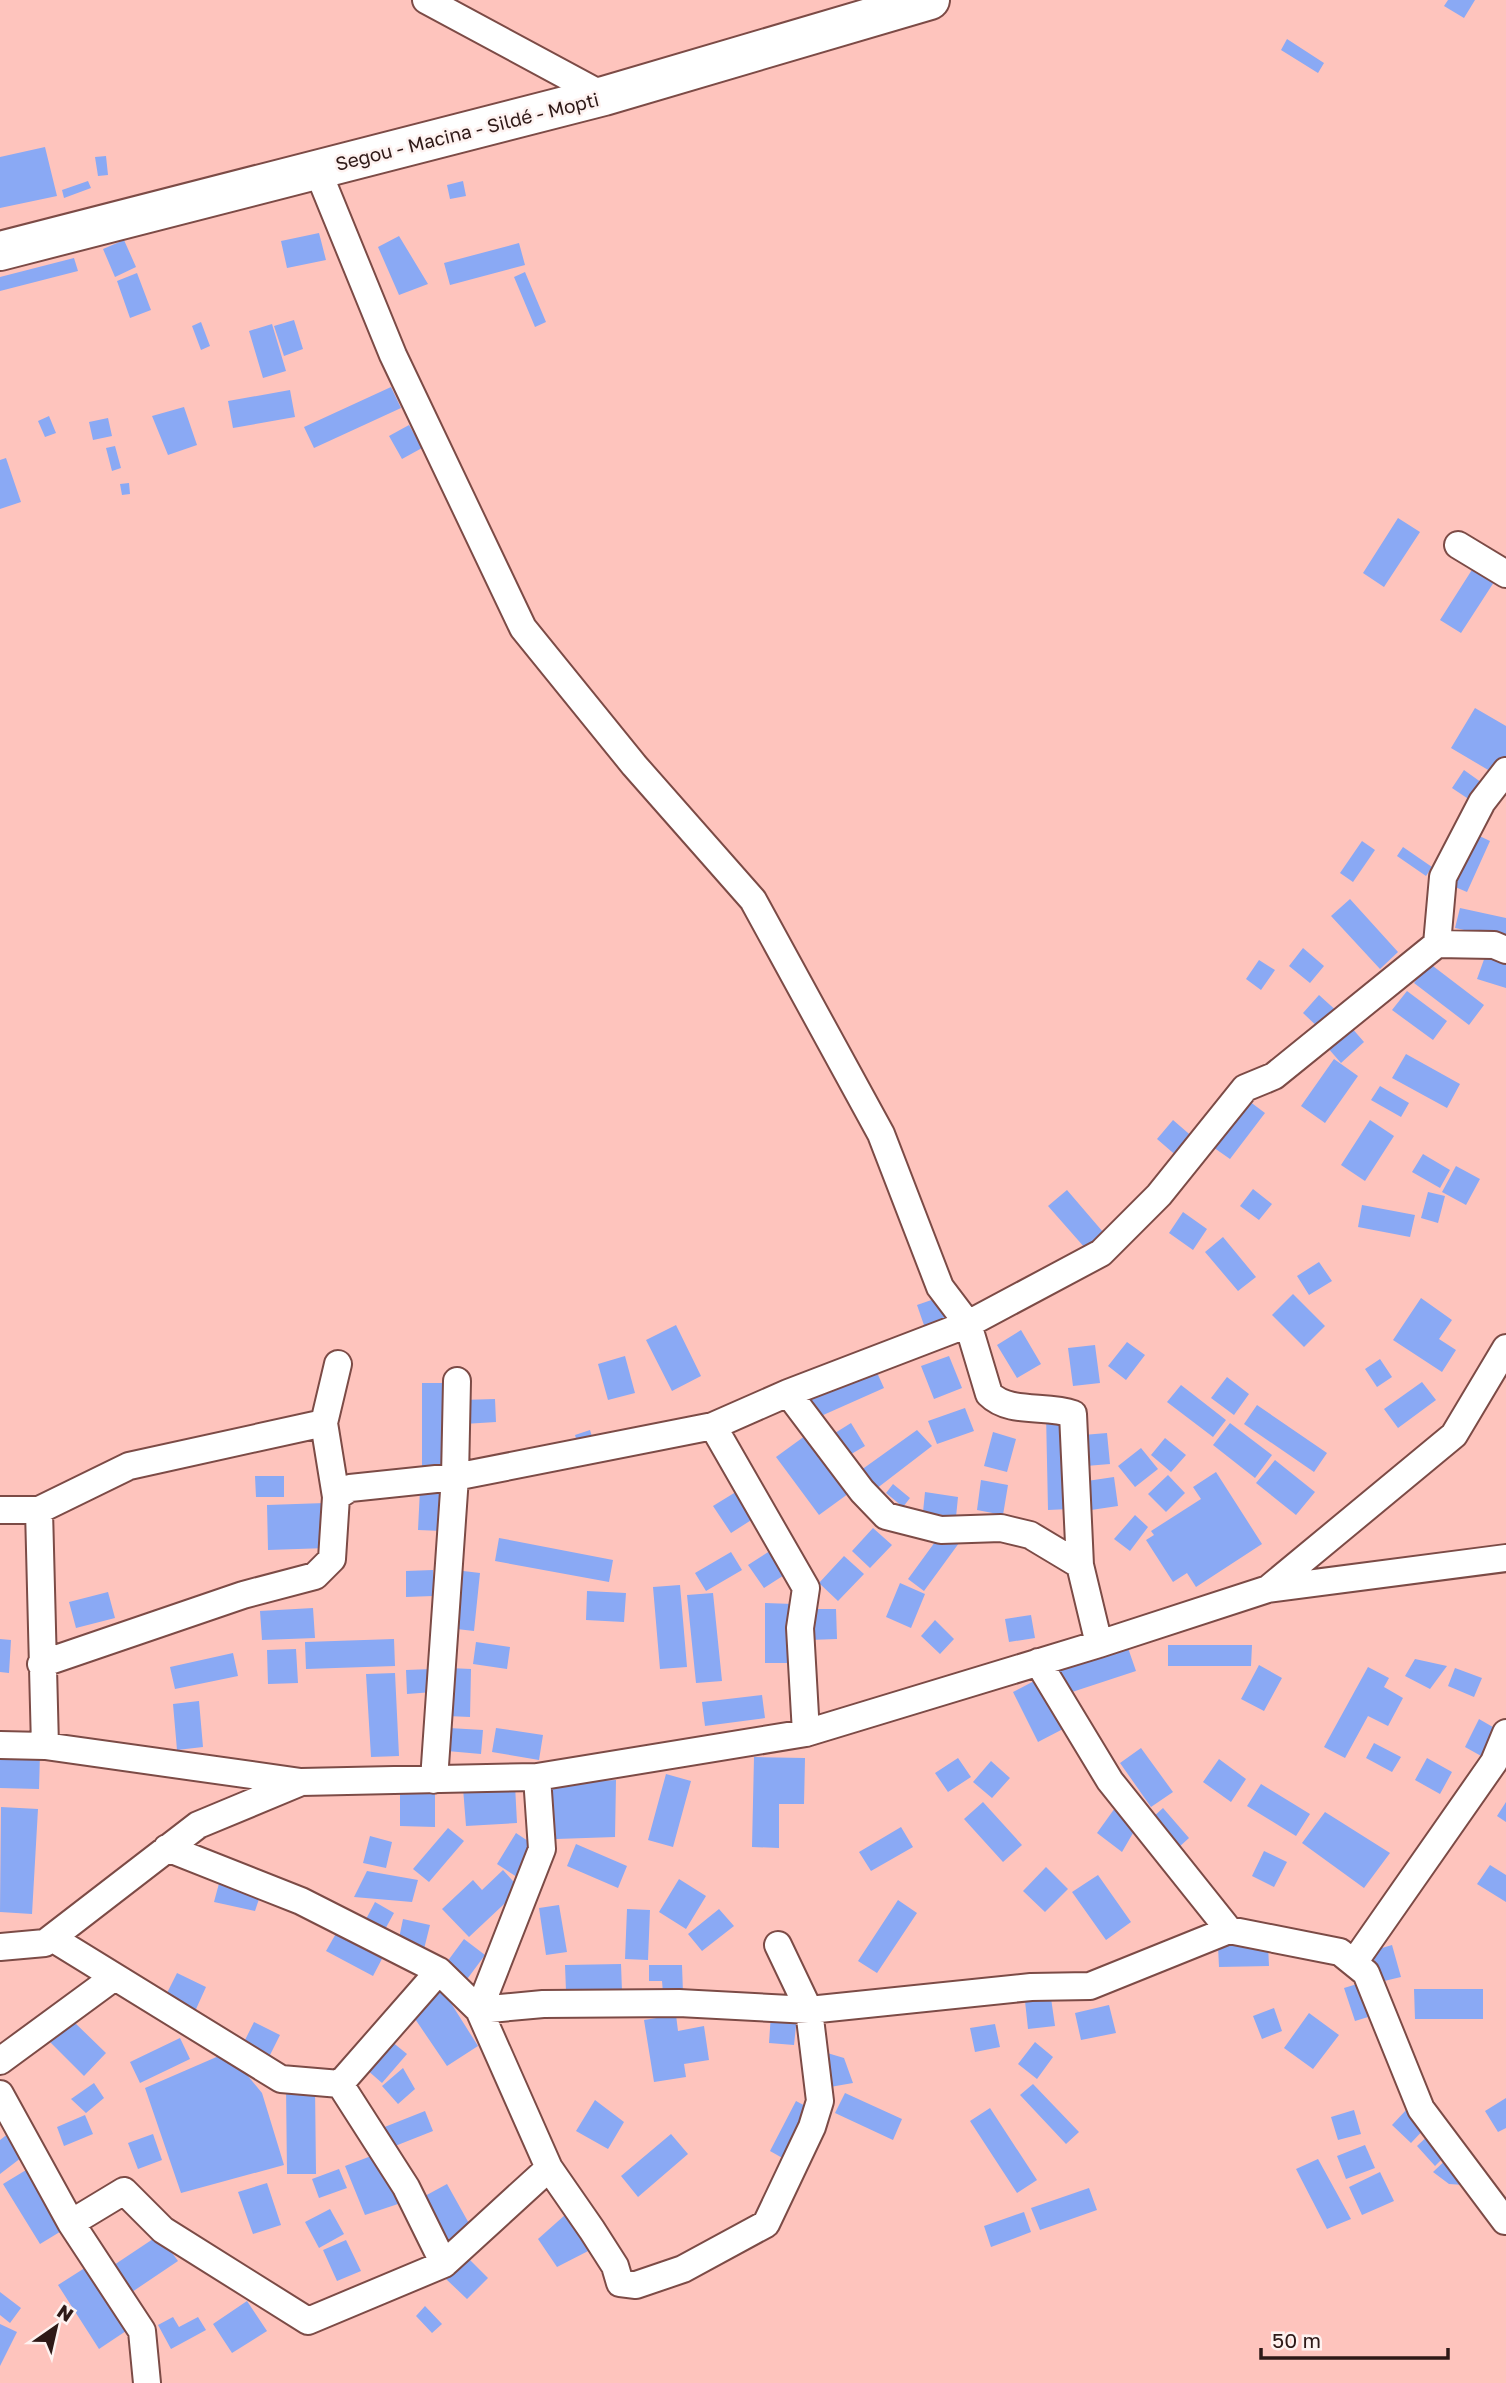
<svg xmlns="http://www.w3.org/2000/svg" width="1506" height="2383" font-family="'Golos Text',sans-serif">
  <rect width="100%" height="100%" fill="#fec4bd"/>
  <!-- building -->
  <path fill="#8aa9f4" d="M1448,0H1475L1464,18L1444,6Z
    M1287,39L1324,63L1318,73L1281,50Z
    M45,147L57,196L0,208V157Z
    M106,156L108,175L98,176L95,157Z
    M88,181L91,188L64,198L62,190Z
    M463,181L466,196L450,199L447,185Z
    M319,233L326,260L287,268L281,241Z
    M399,236L428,284L399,295L378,247Z
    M124,240L136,267L115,277L103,249Z
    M519,243L525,265L450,285L444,263Z
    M74,258L78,271L0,291V277Z
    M525,272L546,322L535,327L514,277Z
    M137,273L151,310L130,318L117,281Z
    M294,320L303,349L284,356L274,326Z
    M201,322L210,346L201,350L192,326Z
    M272,324L286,371L263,378L249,331Z
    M391,387L401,408L314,448L304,427Z
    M290,390L295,417L233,428L228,401Z
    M184,407L197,445L168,455L152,416Z
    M49,416L56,433L45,437L38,421Z
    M108,418L112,436L93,440L89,422Z
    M409,425L422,448L402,459L389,436Z
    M115,446L121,468L112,471L106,448Z
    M6,458L21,502L0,509V460Z
    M129,483L130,494L122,495L120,484Z
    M1398,518L1420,532L1384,587L1363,573Z
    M1475,565L1496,579L1461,633L1440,620Z
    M1475,708L1506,726V756L1495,774L1451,748Z
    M1464,770L1485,785L1473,802L1452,788Z
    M1471,832L1490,841L1467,892L1448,884Z
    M1362,841L1375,850L1353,882L1340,873Z
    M1403,847L1432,867L1426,876L1397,856Z
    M1350,899L1398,952L1380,969L1331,916Z
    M1460,908L1506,918V939L1455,928Z
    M1303,948L1324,966L1310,983L1289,966Z
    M1487,951L1506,958V988L1477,979Z
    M1259,960L1275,970L1261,990L1246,979Z
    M1429,963L1484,1005L1469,1025L1414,983Z
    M1407,991L1447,1021L1433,1040L1392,1010Z
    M1319,995L1340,1014L1322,1031L1303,1013Z
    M1351,1027L1364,1042L1341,1063L1327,1047Z
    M1406,1054L1460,1084L1447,1108L1392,1078Z
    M1334,1059L1358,1076L1325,1123L1301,1106Z
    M1380,1086L1409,1103L1401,1117L1371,1100Z
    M1245,1098L1265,1113L1230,1159L1210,1145Z
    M1173,1120L1195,1139L1179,1158L1157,1139Z
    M1370,1120L1394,1136L1365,1181L1341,1165Z
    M1423,1154L1450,1170L1440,1188L1412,1172Z
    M1456,1166L1480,1179L1466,1205L1442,1192Z
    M1253,1189L1272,1204L1259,1220L1240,1206Z
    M1067,1190L1103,1232L1085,1248L1048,1206Z
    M1428,1192L1445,1196L1438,1223L1421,1218Z
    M1362,1205L1415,1215L1410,1237L1358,1227Z
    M1183,1212L1207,1229L1193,1250L1169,1233Z
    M1223,1237L1256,1277L1238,1291L1205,1252Z
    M1319,1262L1332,1281L1309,1295L1297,1276Z
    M1293,1294L1325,1326L1304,1347L1272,1315Z
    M943,1296L953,1322L926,1331L917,1305Z
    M1421,1298L1452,1320L1439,1339L1456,1350L1442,1372L1393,1340Z
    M676,1325L701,1376L672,1391L646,1340Z
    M1021,1330L1041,1364L1017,1378L997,1345Z
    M1127,1342L1145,1355L1126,1380L1108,1366Z
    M1095,1345L1100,1383L1073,1386L1068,1348Z
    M625,1356L635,1393L608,1400L598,1364Z
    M949,1356L962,1388L934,1399L921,1366Z
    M1380,1359L1392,1377L1377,1387L1365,1369Z
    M874,1366L884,1388L812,1420L802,1399Z
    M1227,1377L1249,1394L1234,1415L1211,1398Z
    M1422,1382L1436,1400L1398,1428L1384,1409Z
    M422,1383H450V1468H422Z
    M1181,1385L1226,1420L1213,1437L1167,1402Z
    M495,1399L496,1422L464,1424L462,1400Z
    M1257,1405L1327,1453L1314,1472L1244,1424Z
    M965,1408L974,1431L937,1444L928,1421Z
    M1046,1413H1068L1070,1509L1048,1510Z
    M851,1423L865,1446L841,1460L827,1438Z
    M1230,1423L1272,1455L1255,1478L1213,1445Z
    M590,1430L593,1440L578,1445L575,1435Z
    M917,1430L932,1446L876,1489L857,1473Z
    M993,1432L1016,1439L1007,1472L984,1466Z
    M809,1433L852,1491L819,1515L776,1457Z
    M1107,1433L1110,1464L1086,1466L1083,1435Z
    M1165,1438L1186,1455L1171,1472L1151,1455Z
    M1141,1448L1158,1469L1135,1487L1118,1466Z
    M1275,1460L1315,1492L1296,1515L1256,1483Z
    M1216,1472L1262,1544L1196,1587L1187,1573L1173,1582L1146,1540L1154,1535L1151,1531L1201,1499L1193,1487Z
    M1168,1475L1185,1493L1166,1512L1148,1494Z
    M255,1476H284V1497H256Z
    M1114,1477L1118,1506L1091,1510L1087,1481Z
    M981,1480L1008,1485L1003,1515L977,1510Z
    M893,1484L910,1498L903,1507L886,1493Z
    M420,1489L446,1491L443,1531L418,1530Z
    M739,1490L756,1517L731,1533L713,1506Z
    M925,1492L958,1497L956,1517L923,1512Z
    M325,1503L327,1548L268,1550L267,1505Z
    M1135,1515L1148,1527L1130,1551L1114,1539Z
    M873,1528L892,1545L870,1568L852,1551Z
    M943,1531L959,1543L924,1591L908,1579Z
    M499,1538L613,1560L609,1582L495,1561Z
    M776,1547L792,1570L764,1588L748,1565Z
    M731,1552L742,1570L706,1591L695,1573Z
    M844,1556L864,1574L838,1601L819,1583Z
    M433,1570V1596L406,1597V1571Z
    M455,1570L480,1573L474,1631L448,1628Z
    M900,1583L925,1594L911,1628L886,1617Z
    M680,1585L687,1667L660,1669L653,1587Z
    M587,1591L626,1593L624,1622L586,1620Z
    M108,1592L115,1618L76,1628L69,1602Z
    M713,1593L722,1681L696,1683L687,1595Z
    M765,1603L793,1604V1663H765Z
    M313,1608L315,1638L262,1640L260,1611Z
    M808,1609H836L837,1639L809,1640Z
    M1031,1615L1035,1638L1009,1642L1005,1619Z
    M935,1620L954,1639L940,1654L921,1636Z
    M0,1639L11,1640L9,1673L0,1672Z
    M394,1639L395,1666L306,1669L305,1642Z
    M476,1642L510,1647L507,1669L473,1664Z
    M1168,1645H1252L1251,1666H1168Z
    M1128,1648L1136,1671L1063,1695L1055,1672Z
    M296,1649L298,1683L268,1684L267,1650Z
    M233,1653L238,1676L175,1689L170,1667Z
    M1415,1659L1447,1666L1430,1689L1405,1676Z
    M1259,1665L1282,1678L1264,1711L1241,1699Z
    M1368,1667L1389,1678L1384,1687L1403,1698L1388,1726L1368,1716L1345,1758L1324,1747Z
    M449,1668L471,1669L470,1717L447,1716Z
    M1455,1668L1482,1678L1474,1697L1448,1686Z
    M432,1669L433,1692L407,1694L406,1670Z
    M395,1673L399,1756L371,1757L366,1674Z
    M1038,1679L1063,1729L1038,1742L1013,1692Z
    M762,1695L765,1718L705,1726L702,1702Z
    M199,1701L203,1747L177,1750L173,1704Z
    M1479,1719L1498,1730L1483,1757L1465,1747Z
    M449,1728L483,1730L481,1754L447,1751Z
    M496,1728L543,1735L539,1760L492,1752Z
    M1374,1743L1401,1757L1392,1772L1366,1758Z
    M1141,1748L1173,1792L1151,1807L1120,1763Z
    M0,1753L40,1754L39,1789L0,1788Z
    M754,1757L805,1758L804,1804H779V1848L752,1847Z
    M958,1758L971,1777L948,1792L935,1773Z
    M1427,1758L1452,1772L1440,1794L1415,1780Z
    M1219,1759L1246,1779L1231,1802L1203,1782Z
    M991,1761L1010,1778L992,1798L973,1782Z
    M666,1774L691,1781L673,1847L648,1840Z
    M616,1780L615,1837L556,1839L550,1784Z
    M1261,1784L1310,1814L1296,1836L1247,1806Z
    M515,1785L517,1823L466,1826L463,1788Z
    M400,1793L435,1794V1827L400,1826Z
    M1120,1801L1140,1821L1122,1852L1097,1833Z
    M983,1802L1022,1845L1003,1862L964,1819Z
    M1506,1802V1822L1497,1816Z
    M1,1807L38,1809L32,1914L0,1912Z
    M1163,1808L1189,1838L1178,1848L1152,1818Z
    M1325,1812L1390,1853L1364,1888L1302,1843Z
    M901,1827L913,1847L871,1871L859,1852Z
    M448,1828L464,1841L429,1882L413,1869Z
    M516,1833L537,1847L517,1877L497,1864Z
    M370,1836L392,1842L386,1868L363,1863Z
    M576,1844L627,1866L618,1888L567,1866Z
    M1264,1851L1287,1862L1274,1887L1252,1876Z
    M1490,1865L1506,1875V1902L1477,1884Z
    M1046,1867L1068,1889L1045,1912L1023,1891Z
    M503,1870L520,1889L469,1937L442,1909L473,1880L482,1890Z
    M367,1871L418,1880L412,1902L354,1897Z
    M1098,1875L1131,1922L1106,1940L1072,1892Z
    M221,1876L262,1890L255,1911L214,1902Z
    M679,1879L706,1896L686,1929L659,1912Z
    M898,1900L917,1913L877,1973L858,1961Z
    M375,1902L394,1913L383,1933L364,1923Z
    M559,1905L567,1952L546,1955L539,1908Z
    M627,1909L650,1910L648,1960L625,1959Z
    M719,1909L734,1926L702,1951L688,1934Z
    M403,1919L430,1925L424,1949L398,1943Z
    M338,1930L384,1955L373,1976L326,1951Z
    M464,1939L485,1955L462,1986L441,1970Z
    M1268,1945L1269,1966L1219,1967L1218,1946Z
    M1392,1945L1401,1977L1380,1982L1372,1951Z
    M621,1964L622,1991H566L565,1965Z
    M649,1965H682L683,1993H663L662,1981H649Z
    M177,1973L206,1987L192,2018L162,2003Z
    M437,1981L478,2046L447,2066L409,2010Z
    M1367,1981L1378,2014L1355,2021L1344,1988Z
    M1414,1989H1483V2019H1415Z
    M1051,1998L1055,2026L1028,2029L1025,2001Z
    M1109,2005L1116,2033L1081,2040L1075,2013Z
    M1274,2008L1282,2031L1262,2039L1253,2016Z
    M1309,2013L1339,2035L1313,2069L1284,2048Z
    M771,2014L797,2016L794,2045L769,2043Z
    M676,2015L678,2031L704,2026L709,2060L684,2064L686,2077L654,2082L644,2020Z
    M72,2020L106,2053L84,2076L50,2042Z
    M254,2022L280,2035L268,2059L242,2046Z
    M995,2024L1000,2047L975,2052L970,2028Z
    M180,2038L190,2059L140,2083L130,2062Z
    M391,2041L407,2054L382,2083L366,2069Z
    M1035,2042L1053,2057L1037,2079L1018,2064Z
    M228,2052L262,2093L284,2165L181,2193L145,2088Z
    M824,2052L844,2058L853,2083L830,2087Z
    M403,2068L415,2089L398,2104L382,2086Z
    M94,2083L104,2098L86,2113L71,2099Z
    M1033,2084L1079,2132L1066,2144L1020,2095Z
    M286,2086H315L316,2174H287Z
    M845,2093L902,2119L893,2140L835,2113Z
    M1506,2098V2128L1498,2132L1485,2111Z
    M595,2100L624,2122L608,2149L576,2131Z
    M796,2101L813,2110L786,2160L770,2151Z
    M990,2108L1037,2180L1017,2193L970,2121Z
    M1408,2108L1427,2126L1411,2143L1392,2125Z
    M1354,2110L1361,2134L1338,2140L1331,2117Z
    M425,2111L433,2131L385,2150L377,2130Z
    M85,2115L93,2134L64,2146L57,2127Z
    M13,2130L30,2151L0,2174V2140Z
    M1431,2133L1449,2152L1435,2166L1417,2146Z
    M153,2134L162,2160L138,2169L128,2143Z
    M671,2134L688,2154L638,2197L621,2176Z
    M1365,2145L1375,2168L1346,2179L1337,2156Z
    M379,2153L407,2201L365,2215L345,2166Z
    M1451,2155L1464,2185L1449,2184L1433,2172Z
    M1318,2159L1351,2219L1327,2229L1296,2169Z
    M31,2167L68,2227L40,2244L3,2184Z
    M339,2169L347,2188L319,2198L312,2179Z
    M1380,2172L1394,2201L1362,2215L1349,2187Z
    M267,2183L281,2225L253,2234L238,2192Z
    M447,2184L471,2227L447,2240L423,2197Z
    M1089,2188L1097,2210L1040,2230L1031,2208Z
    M330,2209L344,2234L319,2248L305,2222Z
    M1024,2212L1031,2232L991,2247L984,2226Z
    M565,2215L594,2248L557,2267L538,2239Z
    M159,2235L178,2261L132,2292L114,2265Z
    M346,2240L361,2271L337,2281L323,2250Z
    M467,2257L488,2278L467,2299L446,2279Z
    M91,2264L132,2327L99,2349L58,2285Z
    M0,2292L21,2308L10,2323L0,2315Z
    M247,2301L267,2331L232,2353L213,2324Z
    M425,2306L442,2324L432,2333L416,2316Z
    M173,2317L179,2327L198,2317L206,2330L171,2349L158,2325Z
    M0,2324L17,2332L0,2366Z"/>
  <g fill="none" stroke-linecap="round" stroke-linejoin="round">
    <!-- street casing -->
    <g stroke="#7c4b46" stroke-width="30">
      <path id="street" d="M426,0L604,96
        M317,169L393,355L523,628L634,765L753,900L881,1134L940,1287L968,1324L989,1394C1010,1415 1047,1404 1073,1414L1080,1565L1099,1644
        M1458,545L1506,574
        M1437,944L1443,877L1482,802L1506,771
        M338,1364L324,1423L336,1497L350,1488L455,1477L713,1426L788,1393L968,1324L1101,1253L1159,1195L1245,1088L1274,1076L1437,944L1494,945L1506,950
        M788,1393L862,1491L886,1516L941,1530L1001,1528L1030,1535L1080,1565
        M713,1426L806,1588L800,1628L806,1733
        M0,1510H39L129,1466L324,1423
        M39,1510L45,1746
        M1268,1589L1506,1558
        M1038,1662L1110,1781L1229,1930
        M41,1664L243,1595L315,1576L332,1559L336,1497
        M0,1745L45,1746L301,1782L537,1777L806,1733L1099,1644L1268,1589L1454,1435L1506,1348
        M537,1777L542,1849L479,2010L543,2004L679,2003L809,2010L1031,1987L1090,1986L1229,1930L1340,1952L1366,1973L1421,2109L1505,2221
        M434,1780L455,1477L457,1381
        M167,1848L301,1901L439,1971L479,2010L549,2168L592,2230L615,2266L620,2283L636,2285L683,2269L766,2224L812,2127L820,2101L809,2010L778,1945
        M52,1938L281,2079L340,2084L406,2187L444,2264
        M0,1947L45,1943L198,1825L299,1783
        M1355,1961L1494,1762L1506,1733
        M0,2061L113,1978
        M340,2084L439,1971
        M0,2094L71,2223L142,2331L147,2383
        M71,2223L124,2191L163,2230L308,2321L444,2264L549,2168"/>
    </g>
    <!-- primary casing -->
    <g stroke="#7c4b46" stroke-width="42">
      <path id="primary" d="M0,251L604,96L930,0"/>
    </g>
    <!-- street -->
    <use href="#street" stroke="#fff" stroke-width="26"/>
    <!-- primary -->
    <use href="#primary" stroke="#fff" stroke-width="38"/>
  </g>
  <g text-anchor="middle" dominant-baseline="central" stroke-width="5" stroke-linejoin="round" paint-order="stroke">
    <!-- street labels -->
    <g font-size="19" fill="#2e1917" stroke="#fef2f0">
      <text transform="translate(467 131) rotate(-14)">Segou - Macina - Sildé - Mopti</text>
    </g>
  </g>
  <!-- north arrow -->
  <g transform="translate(56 2327) rotate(34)" stroke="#fef2f0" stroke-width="5" paint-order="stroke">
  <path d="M0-5L12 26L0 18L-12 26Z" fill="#2e1917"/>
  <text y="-10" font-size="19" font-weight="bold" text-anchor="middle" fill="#2e1917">N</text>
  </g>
  <!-- scale -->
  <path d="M1261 2348v10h187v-10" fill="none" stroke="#2e1917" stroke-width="3.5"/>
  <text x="1272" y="2348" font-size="21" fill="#2e1917" stroke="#fef2f0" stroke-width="5" paint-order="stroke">50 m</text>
</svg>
